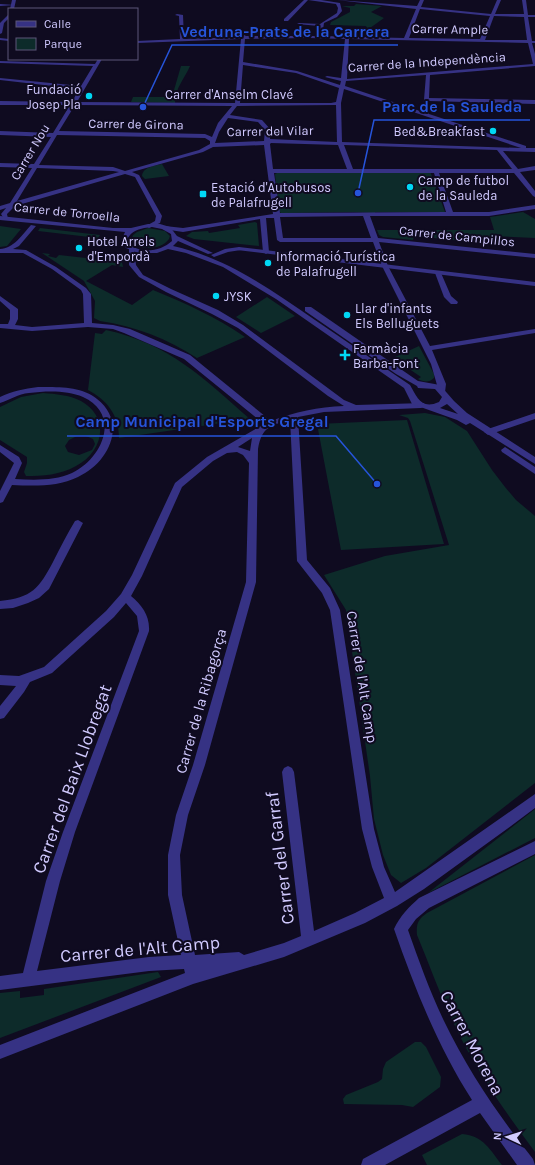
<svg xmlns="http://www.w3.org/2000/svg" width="535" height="1165" font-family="Karla,sans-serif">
  <rect width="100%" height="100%" fill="#0f0b20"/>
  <!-- green -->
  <path fill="#0d2b2a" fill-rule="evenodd" d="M356,4L382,6L371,12L384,18L370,28H367L366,26L330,25L331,22L350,12V8L342,6H354Z
    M181,66H190C185,78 175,88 175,103L131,102L133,97H172Z
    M162,164L169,176L145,179L142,176C143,167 154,166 162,164Z
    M430,171L445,212H375V213L353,212L288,213H281L279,211L275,174L277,173Z
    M523,212L535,219V238L493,236L492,244L414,236L413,240L383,237L379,235L377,230H494L490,217Z
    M255,222L257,223L259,246L194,239L186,236L192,232L208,231L209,233L240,228L238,225Z
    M0,226L21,229L7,246L0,247Z
    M40,228L100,235L98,238L38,231Z
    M148,228L165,231L170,236L169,239C161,250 140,251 131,241L133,235L137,232Z
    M42,253L50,254L48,256L56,258L59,255L122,262L123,267L112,265L86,281L132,305L153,290C185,303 216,317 245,337L197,358C168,339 135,326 100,321L94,318L95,301L84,281Z
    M267,297L295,316L261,333L236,317Z
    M106,330C170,344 203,378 250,419L119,438C119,415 107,400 88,390L95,333L102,334Z
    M419,346L434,374V378C429,383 423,382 418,379L421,377L393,358Z
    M43,393C56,394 69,395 81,401C111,418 103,452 76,466C61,475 42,476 26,476L24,472L27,463V457L0,440V407L21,397ZM77,436H86L93,439L95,444L92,450L79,455L68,452L65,446L69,440Z
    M425,413L445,417L467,431L492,470L505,487L516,500L535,516V783L426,868L401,883L391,875L383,855L374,819L370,776L346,610L324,575L385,556L449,545L410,421L408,418L399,415Z
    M407,420L444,544L341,550L317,424Z
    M535,809V838L428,893L530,813Z
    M535,855V1152C506,1113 477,1072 456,1028C441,998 430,966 417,935C416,924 418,919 427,913Z
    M158,972L161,977L0,1038V993L20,991V998L44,995V989Z
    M415,1042H421L426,1047L441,1077L440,1087L413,1107L402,1105L344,1104L343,1099L346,1095L378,1082L382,1079L383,1069L386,1062Z
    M462,1134C484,1136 490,1150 502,1165H427L422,1155Z"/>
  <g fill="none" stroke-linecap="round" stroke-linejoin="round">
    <!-- minor -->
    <path fill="#363284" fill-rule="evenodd" d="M304,0H321L340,3L342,11L337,17L324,23L322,36L404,38L416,9L337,0L417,6L420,0H424L421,7L491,14L497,0H501L495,14H524L522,0H526L528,15H535V17H528L532,41H535V43H532L535,54V66L430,75L429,98L535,100V104L429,101V114L526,146V148H535V152L503,151L518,169L535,166V170L520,172L535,191V197L533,196L514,173H439L453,212H489L535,205V209L489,216H370L378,238L535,254V258L379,242L388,266L430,346L535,329V333L432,350L446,384L445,392H439L431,364L382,266L373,242H280L277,240L274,218H266L269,252L266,254L263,252L260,219L183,232L163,229V227L165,226L183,228L273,214L264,145L213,147L203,152L132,172L139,175L162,216L160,223L149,228L146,226L155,221L156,216L135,177L125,174L15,206L7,214L8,219H4L1,214L6,208L0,210V206L10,203L32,168L0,167V163L34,164L51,137L0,135V131L53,133L70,105H0V101L72,102L79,89L0,80V78L81,86L93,66L0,63V61L95,64L98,59H102L77,102L235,103L241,39L137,43V41L180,39L179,16L175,15L177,14L183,15L184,39L242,37L244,35L246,36H318L319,26L297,24L299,23L320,24L337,13L338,8L336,4L308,0L288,21H284V19ZM420,9L490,16L480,39L409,38ZM494,16L524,17L527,40H485ZM309,38L345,39L341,78L327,76L325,77L341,81L340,85L297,71L243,62L245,39ZM349,39L528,43L533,64L347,79ZM243,65L296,73L339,88L336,102L331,103H240ZM426,75L423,112L345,86L346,81ZM344,89L521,148L342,142L341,103ZM75,105L232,106L218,123L212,137L205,134L59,131ZM336,105L337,142L270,139L271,130L262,120L230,115L237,106ZM228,118L258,122L265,130L264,141L215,143L219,132ZM57,135L205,138L210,141V144L199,150L125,171L113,167L39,165ZM271,143L338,145L347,169H273L270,144ZM344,145L497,150L512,169H353ZM37,168L113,171L119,172L17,201ZM274,173H434L446,212L280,213ZM363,216L371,238H283L280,217Z
      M0,4L15,5L0,6Z
      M0,38L9,39V41L0,40Z
      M31,225L36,226L19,246L13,249L26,250L56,267L86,288L91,294L92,323L113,325L130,329L190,355L271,421C295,412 318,407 344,406L328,396L238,328L212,314L166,292L139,277L129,265V247L134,248L136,265L143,275L171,289L218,310L243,325L344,400L356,405L424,403V407L421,408L324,412L298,417L307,560L330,588L340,610L374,829L384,867L395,892L535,794V808L511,826L424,889L397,906L365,923L284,957L193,984L0,1059V1045L185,973L184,969L149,971L0,990V976L23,973L46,881L63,832L139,631L137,616L126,603L114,617L52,673L30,682L24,692L4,718L0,719V706L16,686L0,685V675L19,676L44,667L106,611L121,594L132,575L175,483L207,457L264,424L184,359L124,333L113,329L88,327L32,331L0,328V324H8L10,319V310L0,301V296L18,309V319L15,325L32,327L84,323L83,294L81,290L52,269L23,253H0V249C13,249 23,234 31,225ZM290,419L297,561L322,593L330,610L362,829L372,867L384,898L355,913L314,931L294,772L292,768L288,766L284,768L282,772L301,936L284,943L244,955L239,952L195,955L182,895L180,855L188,815L205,765L256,582L258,449C262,426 270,427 290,419ZM252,438L250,451L238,447ZM237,452L243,455L249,463L246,582L193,765L176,815L168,855V895L181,955L149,957L37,971L60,881L75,832L149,631C150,616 142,605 131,596L142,576L182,487L213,461L227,453Z
      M239,247L242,249L241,250L228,252L214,257L211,255L225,249Z
      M438,271L441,273L451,296L458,302L457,304H451L444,297L435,273Z
      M38,387C57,387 82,386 97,399C128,423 109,463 78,477C58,487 34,486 12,485L3,502L0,503V491L14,463L0,452V445L19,457L22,463L15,479C33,480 55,481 72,473C102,459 122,415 83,397C67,390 46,391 29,393C18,394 10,400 0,403V397C12,391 24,389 38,387Z
      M535,413V419L488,435L484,432L485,430Z
      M78,520L83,523L49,589L39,598L28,603L13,608L0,609V601C32,598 39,588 53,562C60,548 67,534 75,521Z
      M535,841V854L429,908L416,919L408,930C419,961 430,992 444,1021C468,1071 499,1116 533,1159L535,1165H517L480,1113L385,1165H361L363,1159L472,1100C438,1047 415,989 394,929C400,916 409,907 419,898Z"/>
    <!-- tertiary -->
    <path fill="#363284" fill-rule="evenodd" d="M12,0H16L14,9H10Z
      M8,15H9V18L4,23L2,33L0,34V23Z
      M0,216L113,228H131L148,224H160L170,227L177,236L213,253L208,254L178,241L173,246C227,258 270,289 315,320C347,342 378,363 410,385C417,397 421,410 439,402L442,397L435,389L418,388L417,386L396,374L305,311V307H311L418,381L440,385L454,401L467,413L535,457V464L470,423L466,425L457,420L412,404L404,388L276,299L223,267L186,253L168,249L157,253H138L126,248L121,241L125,232L0,220ZM152,227L162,229L171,234L172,241C160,252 138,255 127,241C130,230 142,228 152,227ZM447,404L458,414L440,408Z
      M239,247L535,282V286L237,250L236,249Z
      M505,447L535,467V474L502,452L501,450Z"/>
  </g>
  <!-- markers -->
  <g fill="#00d8f5" stroke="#0f0b20" stroke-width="1.5">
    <circle cx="89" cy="96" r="4"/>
    <circle cx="493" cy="131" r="4"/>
    <circle cx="410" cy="187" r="4"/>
    <rect x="199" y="190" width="8" height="8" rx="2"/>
    <circle cx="79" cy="248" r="4"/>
    <circle cx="268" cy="263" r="4"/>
    <circle cx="216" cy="296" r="4"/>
    <circle cx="347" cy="315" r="4"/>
    <path d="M343 349h4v4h4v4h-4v4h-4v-4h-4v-4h4z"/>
  </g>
  <g text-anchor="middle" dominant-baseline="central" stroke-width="4" stroke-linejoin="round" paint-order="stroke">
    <!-- far-street labels -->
    <g font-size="13" fill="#d1caff" stroke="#0f0b20">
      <text transform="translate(450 29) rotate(1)">Carrer Ample</text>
      <text transform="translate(427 62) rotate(-4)">Carrer de la Independència</text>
      <text x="229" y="94">Carrer d'Anselm Clavé</text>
      <text transform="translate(136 124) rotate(1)">Carrer de Girona</text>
      <text transform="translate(270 131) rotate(-1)">Carrer del Vilar</text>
      <text transform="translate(30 152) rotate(-59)">Carrer Nou</text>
      <text transform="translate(67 212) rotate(6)">Carrer de Torroella</text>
      <text transform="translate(457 236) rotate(6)">Carrer de Campillos</text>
    </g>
    <!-- far-poi labels -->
    <g font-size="13" fill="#d1caff" stroke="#0f0b20" text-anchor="start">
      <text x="81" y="89" text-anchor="end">Fundació<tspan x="81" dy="15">Josep Pla</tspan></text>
      <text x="485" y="131" text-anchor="end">Bed&amp;Breakfast</text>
      <text x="418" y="180">Camp de futbol<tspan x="418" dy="15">de la Sauleda</tspan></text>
      <text x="211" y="187">Estació d'Autobusos<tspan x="211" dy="15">de Palafrugell</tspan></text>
      <text x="87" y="241">Hotel Arrels<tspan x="87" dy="15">d'Empordà</tspan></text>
      <text x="276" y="256">Informació Turística<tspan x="276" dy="15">de Palafrugell</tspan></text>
      <text x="224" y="296">JYSK</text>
      <text x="355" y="308">Llar d'infants<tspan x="355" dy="15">Els Belluguets</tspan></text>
      <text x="353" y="348">Farmàcia<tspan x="353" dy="15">Barba-Font</tspan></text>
    </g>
    <!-- street labels -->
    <g font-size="15" fill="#d1caff" stroke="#0f0b20">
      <text transform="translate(362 677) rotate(81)">Carrer de l'Alt Camp</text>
      <text transform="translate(201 701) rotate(-74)">Carrer de la Ribagorça</text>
    </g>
    <!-- near-street labels -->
    <g font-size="18" fill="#d1caff" stroke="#0f0b20">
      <text transform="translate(72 779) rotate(-70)">Carrer del Baix Llobregat</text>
      <text transform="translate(280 858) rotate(-97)">Carrer del Garraf</text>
      <text transform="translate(140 949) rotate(-5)">Carrer de l'Alt Camp</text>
      <text transform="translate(472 1043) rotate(62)">Carrer Morena</text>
    </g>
  </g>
  <!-- callouts -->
  <path fill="none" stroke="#2654da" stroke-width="1.5" d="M143 107L172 45H398M358 193L374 120H530M377 484L336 436H67"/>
  <g fill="#2654da" stroke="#0f0b20" stroke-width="1.5">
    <circle cx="143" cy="107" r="4"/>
    <circle cx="358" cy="193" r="4"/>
    <circle cx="377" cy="484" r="4"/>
  </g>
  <g font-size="16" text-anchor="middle" font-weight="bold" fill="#2654da" stroke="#0f0b20" stroke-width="4" stroke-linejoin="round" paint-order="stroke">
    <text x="285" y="37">Vedruna-Prats de la Carrera</text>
    <text x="452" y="112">Parc de la Sauleda</text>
    <text x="202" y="427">Camp Municipal d'Esports Gregal</text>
  </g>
  <!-- legend -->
  <rect x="8" y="8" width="130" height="52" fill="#0f0b20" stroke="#5d5779"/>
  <rect x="16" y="21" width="20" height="6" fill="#363284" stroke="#5d5779"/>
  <text x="44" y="28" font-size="12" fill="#d1caff">Calle</text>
  <rect x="16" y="38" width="20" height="12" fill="#0d2b2a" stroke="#5d5779"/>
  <text x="44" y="48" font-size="12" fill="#d1caff">Parque</text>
  <!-- north arrow -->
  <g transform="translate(507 1137) rotate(274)" stroke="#0f0b20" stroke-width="3" paint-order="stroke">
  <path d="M0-3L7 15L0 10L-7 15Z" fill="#d1caff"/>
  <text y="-6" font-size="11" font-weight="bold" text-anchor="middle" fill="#d1caff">N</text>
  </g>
</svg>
